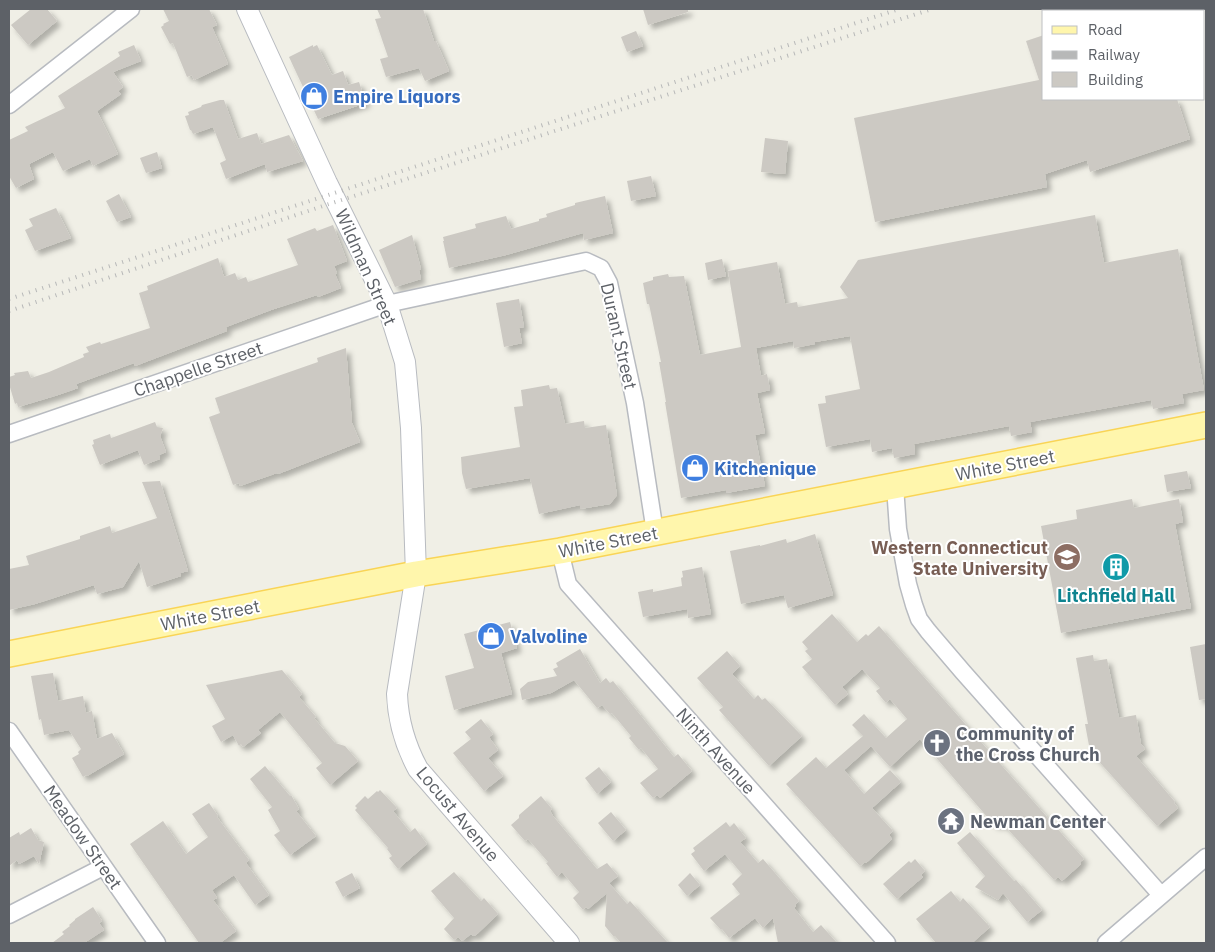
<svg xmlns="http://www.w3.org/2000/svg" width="1215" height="952" font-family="'IBM Plex Sans',sans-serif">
  <defs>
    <filter id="shadow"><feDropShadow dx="4.5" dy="4.5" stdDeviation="2.5" flood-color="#0004"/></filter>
  </defs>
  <rect width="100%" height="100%" fill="#f0efe6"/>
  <!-- building -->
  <path fill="#ccc9c3" filter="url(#shadow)" d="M31,9H47L57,21L28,45L11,25Z
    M163,9H209L217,25L212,27L228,64L194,80L192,75L187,77L173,43L170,44L161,27L164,25L163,24L169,21Z
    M377,9H423L434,41H436L449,71L425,81L419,68L386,77L380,59L388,57L375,19L381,18Z
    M643,9H688V12L648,25Z
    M636,31L643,46L627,52L621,37Z
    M1044,35V99H1177L1190,139L1090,172L1087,160L1045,174L1047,187L875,222L854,118L1039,80L1026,41Z
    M134,45L141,61L113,72L123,87L118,91L121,94L97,111L118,154L93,166L90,159L63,171L53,152L29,164L34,179L16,188L9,176V140L28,131L25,127L65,108L58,96L120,56L118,52Z
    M313,45V47L317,45L332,75L343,71L348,85L359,82L366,103L318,119L289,57Z
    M220,100H224L238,139L257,133L261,144L289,135L303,161L267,172L265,164L226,179L220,163L226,160L213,127L193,134L191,130H190L185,116L189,115L188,112L201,107L202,105Z
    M765,138L788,141L785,174L761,172Z
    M157,152L162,168L146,173L140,158Z
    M651,176L656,196L631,201L627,181Z
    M119,194L131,217L117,222L106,201Z
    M605,196L613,233L584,240L583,233L506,255L449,268L443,241H444L443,237L476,228L475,224L506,216L511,229L539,221V219L547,217L546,214L575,205V203Z
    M56,208L71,238L35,251L25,230L33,226L29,219Z
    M1095,215L1104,263L1178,249L1204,390L1182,394L1184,403L1153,409L1151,400L1030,422L1032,432L1011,436L1009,426L914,444L915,454L894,458L892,448L872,452L870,439L826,447L818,404L826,403L825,396L860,389L850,336L815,342V344L794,348L793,341L756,348L761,376L767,374L770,390L757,393L765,433L755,435L765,486L726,493V490L681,498L665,402H666L659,362H661L649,304H647L643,283L653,280V277L668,274L669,277L684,276L700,355L741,347L728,271L777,262L785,304L797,302L798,307L848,298L840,287L858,260Z
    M333,225L347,261L334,266L337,273L335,274L341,288L318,297L317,295L271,310L226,327L227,331L135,366L134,363L76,384L78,388L58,395L18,407L17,403L15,404L9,384V377L15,375L14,373L28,371L31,378L49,372L84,357L83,354L89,352L86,347L100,342L101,344L150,328L139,293L148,290L147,286L218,258L224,277L235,273L238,280L246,277L248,282L298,265L287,239L315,228L317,231Z
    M412,235L421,269L419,270L421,279L395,287L379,250Z
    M722,259L726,276L708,280L705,263Z
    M519,299L524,327L519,328L522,343L504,347L496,303Z
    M346,348L352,423L360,442L278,474L277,473L240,486L239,483L233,485L209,417L220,413L215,398L318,362L317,358Z
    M549,385L550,389L557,388L565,424L584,421L585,428L606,425L617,495L610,504L580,509V505L539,514L530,478L466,489L462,473L461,457L520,447L514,407L523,406L521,390Z
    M155,422L157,427L163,428L160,436L166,452L159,455L160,459L144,465L138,450L100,465L92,445L94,444L93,440L110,434L111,438L114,437Z
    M1187,471L1191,488L1167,492L1164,475Z
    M160,481L188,571L180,573L181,576L147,587L139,561L123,587L97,594L94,585L35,604L9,610V569L29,565L26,556L80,539V536L110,526L112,533L157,518L142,482Z
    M1132,499L1134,508L1179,499L1183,522L1175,524L1191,608L1061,633L1041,526L1077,519L1076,510Z
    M815,534L833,595L788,608L784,595L741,604L730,551L760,545V546L786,539L787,543Z
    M702,567L711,614L688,618L687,609L643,617L638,592L653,589V592L682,586L681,578L683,577L682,571Z
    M832,614L857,642L866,634L868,636L879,626L1084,859L1080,862L1081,864L1062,881L1058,877L1054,880L1003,824L1001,826L998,823L995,826L920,739L890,767L871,746L844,770L864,794L890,770L901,782L872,808L893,831L889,835L892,839L866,863L865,862L860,866L786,784L816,757L826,768L863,736L852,725L864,714L886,738L907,719L890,699L886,703L876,691L880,688L862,669L842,687L848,694L835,705L802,667L812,659L805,651L808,649L802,642Z
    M510,622L517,648L501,653L512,694L454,710L445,676L474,668L464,634Z
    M1206,644V699L1199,700L1190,647Z
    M580,649L600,683L606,678L610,683L613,681L674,757L678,754L692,771L660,798L657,795L653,798L640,783L658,769L641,748L639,750L629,738L631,736L612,713L610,714L602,705L597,708L574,680L551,693L522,700L520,689L528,682L557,676L553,669L558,667L556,663Z
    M727,651L740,666L732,674L754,699L758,695L762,700L765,698L802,736L769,766L719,710L723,707L697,678Z
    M1093,655L1094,661L1107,659L1119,718L1136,715L1141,744L1145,749L1136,756L1175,802L1174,803L1178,808L1157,826L1094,756H1091L1085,724H1088L1076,658Z
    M282,670L302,694L299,697L316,717L314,718L335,743L345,746L358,761L330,785L316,768L322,763L280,712L258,730L261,733L243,747L241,744L239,746L233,735L221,742L212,726L225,719L206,685Z
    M53,673L58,701L83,696L86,713L92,711L97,739L112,733L124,754L87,776L86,775L83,777L72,758L79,754L78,752L81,749L69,730L44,735L41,719L39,720L31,676Z
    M481,719L493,734L489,737L498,750L488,758L503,776L484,791L453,753L471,739L465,732Z
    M265,766L290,796L291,795L299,809L296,811L316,836L290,855L274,835L280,831L268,810L272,807L250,779Z
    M599,767L611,782L597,794L585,778Z
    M380,790L397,808L393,811L410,832L415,828L427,844L398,869L389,858L392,856L387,849L388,848L355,810L357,808L355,806L365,796L368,799L377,791L378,792Z
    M541,796L552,809L550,811L553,816L597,869L607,863L618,876L609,883L627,904L630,901L668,943H621L615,936L614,937L605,926L607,893L588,909L586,907L583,910L573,898L579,892L562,872L557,877L546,863L548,862L528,839L525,841L511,825L519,818V815Z
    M209,803L218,816L217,817L249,860L246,863L269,895L255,905L234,875L212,890L217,898L213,900L236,931L220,943H199L130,844L163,821L186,854L208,837L192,814Z
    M611,812L626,830L613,841L598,823Z
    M726,822L730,827L734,823L746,838L740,842L758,863L763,859L799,901L795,905L796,906L794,908L813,932L821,925L837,943H778L773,918L763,928L755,918L729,938L722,929L721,930L710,918L740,894L732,884L742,874L725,854L704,871L691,854L695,851L693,848Z
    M31,828L38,840L44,842L39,864L34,856L19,864L17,860L9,866V838L19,832L20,835Z
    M970,832L1014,881L1016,880L1042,910L1027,922L1003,893L998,900L975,887L985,876L957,843Z
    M915,859L925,871L921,875L923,877L897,899L883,884L909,861L911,863Z
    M454,872L481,901L484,898L498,914L476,935L473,936L471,934L462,941L458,937L454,940L444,929L454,918L431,891Z
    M352,873L360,888L343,897L335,882Z
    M690,873L700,885L687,896L678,885Z
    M951,891L960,902L963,898L990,927L972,943H936L916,919Z
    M93,907L102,921L99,923L104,930L84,943H52L64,934L62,932L70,926L69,925L75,920V919Z"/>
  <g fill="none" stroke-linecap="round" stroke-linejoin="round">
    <!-- minor casing -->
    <g stroke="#b8bbc0" stroke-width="19">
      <path id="minor" d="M9,105L131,9
        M9,434L387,304L586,261L601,268L609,283L635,403L655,532
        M895,486L898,529L908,584L914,605L919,619L928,631L963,672L1161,895
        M560,551L568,584L887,943
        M9,731L157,943
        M9,915L103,867
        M1106,943L1206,857"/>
    </g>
    <!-- tertiary casing -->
    <g stroke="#b8bbc0" stroke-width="22">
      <path id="tertiary" d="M247,9L327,183L387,304L405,362L411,428L416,574L397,694C398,721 405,745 418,769L569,943"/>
    </g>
    <!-- primary casing -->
    <g stroke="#f9d456" stroke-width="28">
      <path id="primary" d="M9,654L416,574L560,551L1206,425"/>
    </g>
    <!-- minor -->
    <use href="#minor" stroke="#fff" stroke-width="16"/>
    <!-- tertiary -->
    <use href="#tertiary" stroke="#fff" stroke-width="20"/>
    <!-- primary -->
    <use href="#primary" stroke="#fff6ac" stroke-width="25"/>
    <!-- rail -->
    <path stroke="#b7b8b8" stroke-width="4" stroke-dasharray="1 6" stroke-linecap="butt" d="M9,299L899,9
      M9,311L326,205L932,9"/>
  </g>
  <!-- icons -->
  <defs>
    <g id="shop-disc" transform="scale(1.4375)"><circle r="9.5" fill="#3f7fe0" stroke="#fff"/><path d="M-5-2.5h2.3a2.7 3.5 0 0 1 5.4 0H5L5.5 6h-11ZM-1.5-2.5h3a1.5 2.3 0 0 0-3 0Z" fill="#fff"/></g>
    <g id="university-disc" transform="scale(1.4375)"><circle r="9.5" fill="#8d6e63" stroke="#fff"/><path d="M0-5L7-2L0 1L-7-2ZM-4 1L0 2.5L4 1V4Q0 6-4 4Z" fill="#fff"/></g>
    <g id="building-disc" transform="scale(1.4375)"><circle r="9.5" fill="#0f9aa8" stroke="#fff"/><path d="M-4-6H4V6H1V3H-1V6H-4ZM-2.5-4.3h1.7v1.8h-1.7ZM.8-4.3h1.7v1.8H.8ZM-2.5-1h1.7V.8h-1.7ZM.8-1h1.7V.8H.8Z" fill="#fff"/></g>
    <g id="church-disc" transform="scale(1.4375)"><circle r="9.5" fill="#6b7280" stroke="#fff"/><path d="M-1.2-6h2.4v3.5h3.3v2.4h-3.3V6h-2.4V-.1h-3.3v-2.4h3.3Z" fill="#fff"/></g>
    <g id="temple-disc" transform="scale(1.4375)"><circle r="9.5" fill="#6b7280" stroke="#fff"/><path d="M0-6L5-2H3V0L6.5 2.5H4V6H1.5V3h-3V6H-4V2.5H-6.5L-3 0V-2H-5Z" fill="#fff"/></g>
  </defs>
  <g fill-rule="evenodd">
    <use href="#shop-disc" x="314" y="96"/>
    <use href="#shop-disc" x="695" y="468"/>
    <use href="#university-disc" x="1067" y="557"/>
    <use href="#building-disc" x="1116" y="567"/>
    <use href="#shop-disc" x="491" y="636"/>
    <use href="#church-disc" x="937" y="743"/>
    <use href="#temple-disc" x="951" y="821"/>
  </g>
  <g text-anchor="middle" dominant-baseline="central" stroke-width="4" stroke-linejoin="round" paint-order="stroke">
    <!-- shop labels -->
    <g font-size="18" font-weight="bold" fill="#366cbe" stroke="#fff" text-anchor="start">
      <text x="333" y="96">Empire Liquors</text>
      <text x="714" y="468">Kitchenique</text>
      <text x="510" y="636">Valvoline</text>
    </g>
    <!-- street labels -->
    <g font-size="18" fill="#5d6167" stroke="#fff">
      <text transform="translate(366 267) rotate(66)">Wildman Street</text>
      <text transform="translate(619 336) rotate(77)">Durant Street</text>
      <text transform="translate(198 369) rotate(-19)">Chappelle Street</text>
      <text transform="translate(1005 465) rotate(-11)">White Street</text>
      <text transform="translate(608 542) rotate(-11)">White Street</text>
      <text transform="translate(210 615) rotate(-11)">White Street</text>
      <text transform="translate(716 751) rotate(48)">Ninth Avenue</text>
      <text transform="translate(458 814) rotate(50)">Locust Avenue</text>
      <text transform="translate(83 837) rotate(55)">Meadow Street</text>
    </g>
    <!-- education labels -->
    <g font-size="18" font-weight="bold" fill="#785e54" stroke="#fff" text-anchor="end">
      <text x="1048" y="547">Western Connecticut<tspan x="1048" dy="21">State University</tspan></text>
    </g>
    <!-- culture labels -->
    <g font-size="18" font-weight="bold" fill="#0d838f" stroke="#fff">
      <text x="1116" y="595">Litchfield Hall</text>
    </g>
    <!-- worship labels -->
    <g font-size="18" font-weight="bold" fill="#5b616d" stroke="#fff" text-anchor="start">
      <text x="956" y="733">Community of<tspan x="956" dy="21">the Cross Church</tspan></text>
      <text x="970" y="821">Newman Center</text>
    </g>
  </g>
  <!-- border -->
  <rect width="1215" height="952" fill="none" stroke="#5d6167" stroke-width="20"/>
  <!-- legend -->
  <rect x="1042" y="10" width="162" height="90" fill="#ffffff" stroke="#bec0c2"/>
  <rect x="1052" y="26" width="25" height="8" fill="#fff6ac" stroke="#bec0c2"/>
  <text x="1088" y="35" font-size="15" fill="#5d6167">Road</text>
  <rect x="1052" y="51" width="25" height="8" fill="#b7b8b8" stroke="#bec0c2"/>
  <text x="1088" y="60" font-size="15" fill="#5d6167">Railway</text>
  <rect x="1052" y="72" width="25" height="15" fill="#ccc9c3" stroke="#bec0c2"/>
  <text x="1088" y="85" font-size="15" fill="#5d6167">Building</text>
</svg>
